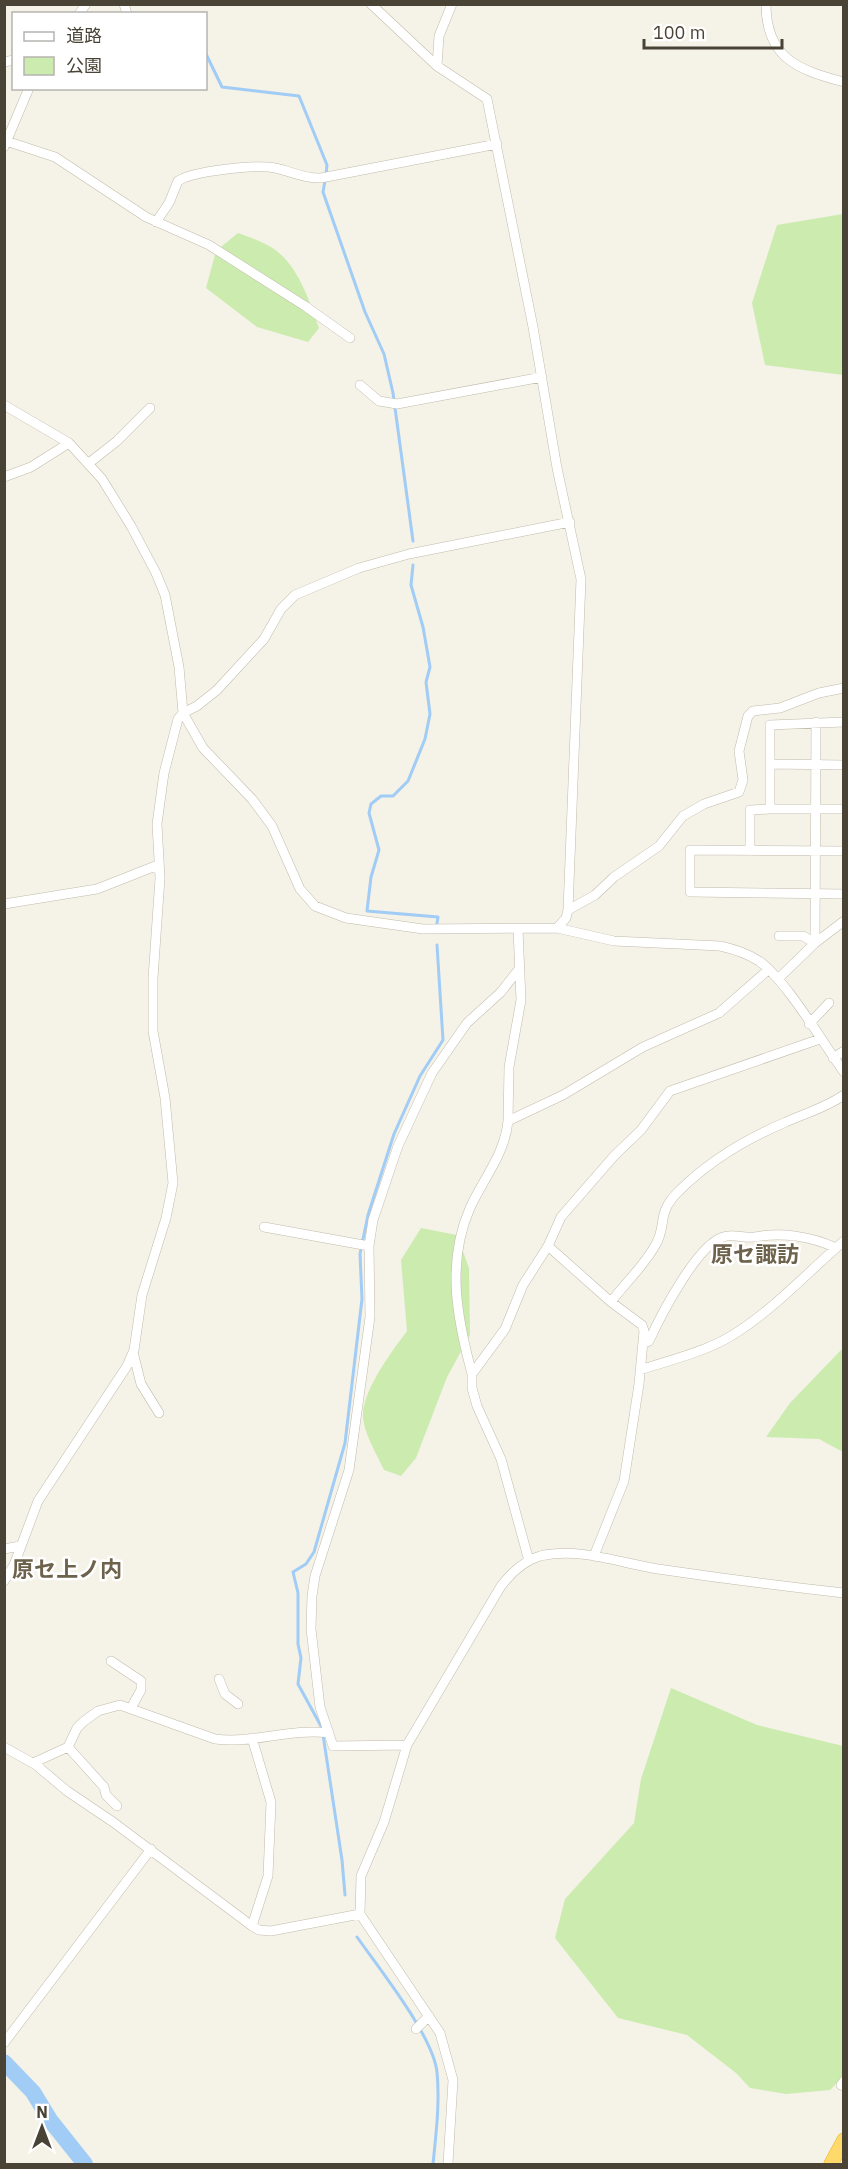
<svg xmlns="http://www.w3.org/2000/svg" width="848" height="2169" font-family="'IBM Plex Sans','Noto Sans JP',sans-serif">
  <rect width="100%" height="100%" fill="#f5f2e8"/>
  <!-- green -->
  <path fill="#cbecae" d="M843,214V375L765,365L752,303L777,225Z
    M238,233C248,237 259,240 269,246C297,261 309,300 319,328L308,342L257,327L206,288L216,251Z
    M421,1228L457,1235L469,1268L470,1335L447,1377L416,1458L401,1476L384,1470C377,1454 362,1431 363,1413C365,1387 392,1351 407,1331L401,1260Z
    M843,1348V1452L819,1439L766,1437L790,1403Z
    M671,1688L757,1725L843,1746L844,2076L830,2090L786,2094L750,2088L736,2073L687,2035L618,2018L555,1938L565,1899L634,1823L641,1779Z"/>
  <g fill="none" stroke-linecap="round" stroke-linejoin="round">
    <!-- stream -->
    <path stroke="#a0ccf6" stroke-width="3" d="M135,13V14
      M206,54L222,87L299,96L327,165L326,174
      M325,181L323,192L365,312L384,354L393,393L413,541
      M413,565L411,585L423,627L430,667L426,682L430,714L425,739L408,781L393,796H381L371,804L369,813L379,850L371,877L367,911L438,917L437,923
      M345,1895L342,1860L322,1728L298,1684L301,1658L298,1644V1593L293,1572L306,1564L314,1552L345,1443L362,1299L360,1254L368,1215L394,1134L420,1076L443,1040L437,945
      M357,1937C379,1968 433,2036 437,2072C440,2103 436,2134 433,2164"/>
    <!-- river -->
    <path stroke="#a0ccf6" stroke-width="16" d="M4,2062L33,2092L50,2120L85,2164"/>
    <!-- minor casing -->
    <g stroke="#c2bbaa" stroke-width="10">
      <path id="minor" d="M124,4L127,14
        M371,4L437,66L487,99L533,327L557,468L581,579L568,910L566,918L557,928
        M766,4C766,58 798,70 844,82
        M79,14L86,4
        M4,62L14,60
        M437,66L439,36L452,4
        M9,142L55,157L146,217L209,245L305,306L350,338
        M4,147L29,88
        M156,222L169,203L178,181C193,171 257,164 275,168C291,171 304,179 321,178L497,144
        M360,385L379,401L397,404L542,377
        M4,405L69,443L102,479L131,526L156,573L165,595L179,667L183,713L203,748L252,799L272,826L300,889L315,906L346,918L423,929L557,928L614,941L720,946C734,949 748,954 759,961C787,981 822,1042 844,1072
        M89,463L117,441L150,408
        M4,477L31,467L69,443
        M844,722L770,725V809H844
        M771,764L844,765
        M750,851V810L770,809
        M844,851L690,850V892L844,894
        M4,904L97,889L158,865
        M568,910L595,895L614,877L659,846L683,816L704,804L739,792L743,780L739,751L748,716L753,711L780,708L819,693L844,688
        M518,929L521,1000L509,1067L508,1121L563,1095L643,1047L719,1013L769,969
        M779,936H803L815,943L844,921
        M778,979L815,943L816,722
        M809,1024L829,1003
        M833,1058L844,1051
        M264,1227L369,1246
        M548,1246L611,1302L642,1325L644,1331L639,1384L624,1481L594,1556
        M611,1302C625,1283 645,1265 656,1244C667,1225 656,1213 679,1191C708,1162 748,1138 786,1122C806,1113 825,1108 844,1095
        M644,1343L649,1341C661,1315 697,1245 723,1237C734,1233 744,1239 755,1237C781,1232 811,1236 836,1248
        M133,1352L141,1384L159,1413
        M640,1370C673,1359 710,1351 739,1331C777,1306 809,1271 844,1241
        M472,1374C457,1318 446,1263 470,1208C483,1179 505,1154 508,1121
        M4,1549L20,1546
        M529,1561L501,1459L477,1406L472,1388V1374L505,1329L523,1285L548,1246L561,1217L614,1156L641,1130L670,1091L820,1039
        M4,1581L14,1565L38,1501L127,1366L134,1350L142,1295L166,1218L173,1183L165,1098L153,1031V978L160,878L157,824L164,773L178,719L183,713L197,706L217,690L264,639L281,609L295,595L359,568L409,554L570,522
        M111,1661L141,1681V1690L131,1708
        M219,1679L225,1694L238,1704
        M252,1738L271,1802L268,1876L252,1926
        M407,1745L333,1746L320,1707L311,1629L312,1596L315,1576L349,1470L370,1317L369,1246L373,1220L398,1146L432,1073L467,1023L501,992L519,969
        M4,1747L36,1765L67,1791L113,1822L252,1926L259,1930L271,1931L360,1914L361,1876L384,1822L407,1745L501,1586C511,1573 523,1561 540,1556C579,1547 620,1563 658,1569C719,1578 781,1586 844,1593
        M68,1747L104,1787L106,1795L117,1806
        M33,1763L68,1747L77,1728L83,1722L98,1711L120,1705L215,1739C253,1744 290,1728 329,1733
        M360,1914L440,2033L453,2080L448,2164
        M416,2029L429,2016
        M4,2043L151,1849
        M844,2081L841,2085L844,2086"/>
    </g>
    <!-- highway casing -->
    <g stroke="#eab42d" stroke-width="15">
      <path id="highway" d="M831,2164L844,2140"/>
    </g>
    <!-- minor -->
    <use href="#minor" stroke="#fff" stroke-width="9"/>
    <!-- highway -->
    <use href="#highway" stroke="#ffd969" stroke-width="14"/>
  </g>
  <g text-anchor="middle" dominant-baseline="central" stroke-width="5" stroke-linejoin="round" paint-order="stroke">
    <!-- quarter labels -->
    <g font-size="22" font-weight="bold" fill="#6d624c" stroke="#fff">
      <text x="755" y="1253">原セ諏訪</text>
      <text x="67" y="1568">原セ上ノ内</text>
    </g>
  </g>
  <!-- border -->
  <rect width="848" height="2169" fill="none" stroke="#494336" stroke-width="12"/>
  <!-- legend -->
  <rect x="12" y="12" width="195" height="78" fill="#ffffff" stroke="#b6b4af" stroke-width="1.5"/>
  <rect x="24" y="32" width="30" height="9" fill="#ffffff" stroke="#b6b4af" stroke-width="1.5"/>
  <text x="66" y="42" font-size="18" fill="#494336">道路</text>
  <rect x="24" y="57" width="30" height="18" fill="#cbecae" stroke="#b6b4af" stroke-width="1.5"/>
  <text x="66" y="72" font-size="18" fill="#494336">公園</text>
  <!-- north arrow -->
  <g transform="translate(42 2127)" stroke="#ffffff" stroke-width="4.5" paint-order="stroke">
  <path d="M0-4.5L10 22L0 15L-10 22Z" fill="#494336"/>
  <text y="-9" font-size="16" font-weight="bold" text-anchor="middle" fill="#494336">N</text>
  </g>
  <!-- scale -->
  <path d="M644 39v9h138v-9" fill="none" stroke="#494336" stroke-width="3"/>
  <text x="653" y="39" font-size="18" fill="#494336" stroke="#ffffff" stroke-width="4.5" paint-order="stroke">100 m</text>
</svg>
